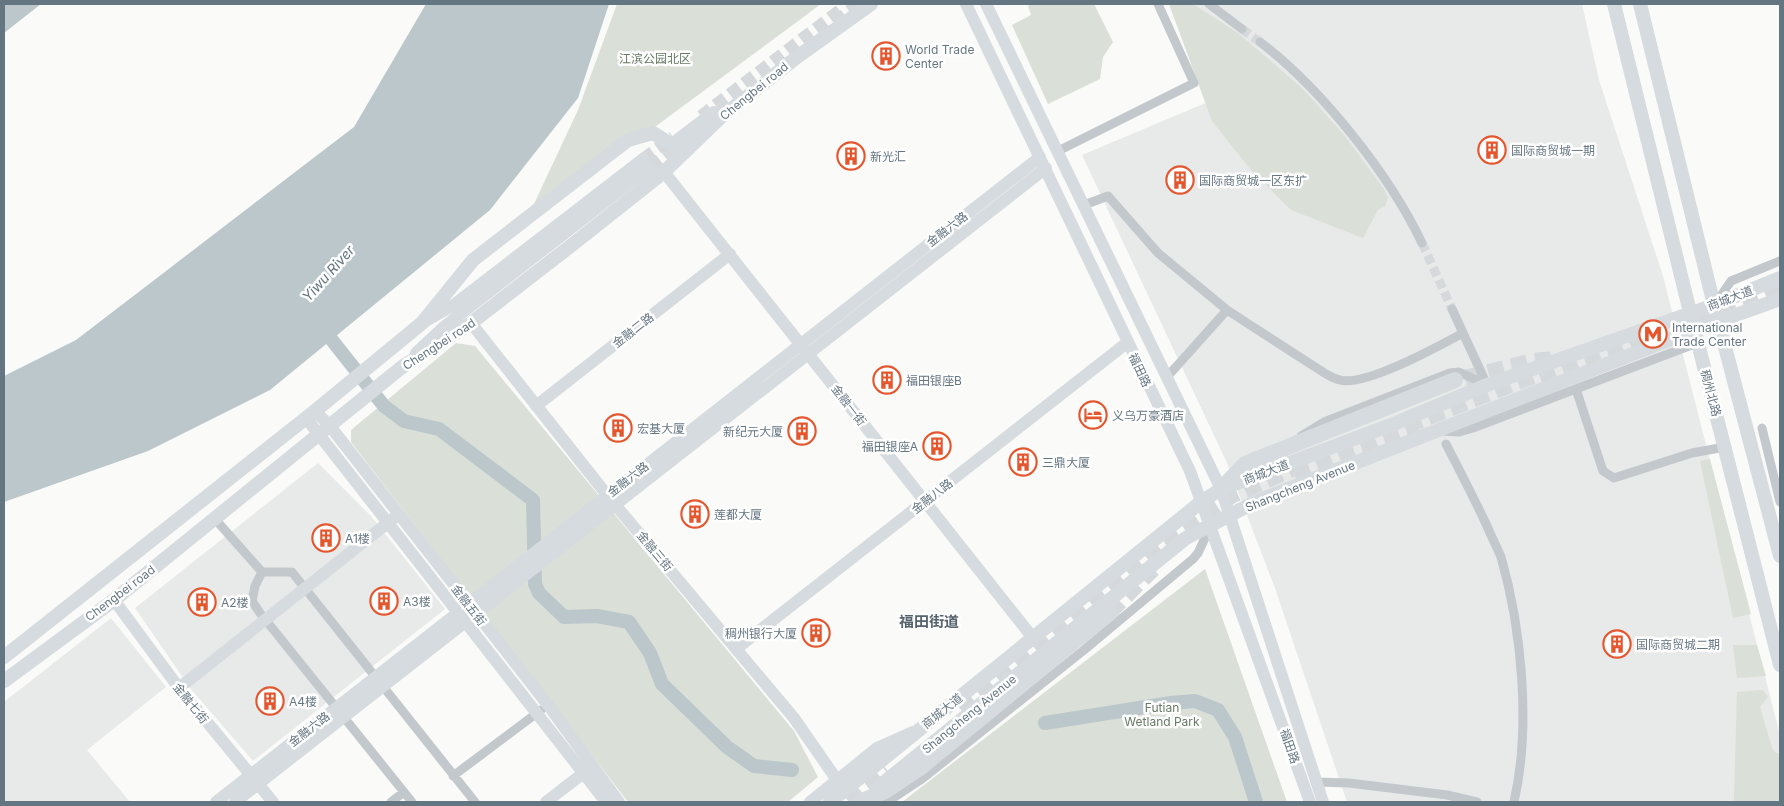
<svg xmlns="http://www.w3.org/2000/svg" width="1784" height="806" font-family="Inter,'Noto Sans SC',sans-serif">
  <rect width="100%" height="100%" fill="#fafaf8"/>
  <!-- built -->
  <path fill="#e8e9e9" d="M1169,4H1582L1599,80L1663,276L1780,735V802H1347L1276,591L1227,463L1082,155L1208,102Z
    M318,463L371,516L445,609L253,761L190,688L135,608Z
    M111,618L166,687L87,750L130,802H4V702Z"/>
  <!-- green -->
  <path fill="#dadfd7" d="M617,4H821L525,223L578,110Z
    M1031,4H1094L1113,42L1103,57L1100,79L1048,104L1012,25L1031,15L1028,6Z
    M1169,4H1193L1238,33L1272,62L1304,90L1345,136L1384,189L1388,198L1385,206L1378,210L1363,238L1291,210L1251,170L1212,121Z
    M456,343L475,346L794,731L818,777L788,802H628L351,442V430Z
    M1710,459L1751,614L1733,618L1700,461Z
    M1205,569L1287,802H902Z
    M1733,645H1757L1766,676L1737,678Z
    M1763,690L1768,697L1760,707L1772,748L1775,752L1780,754V802H1734L1737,692Z"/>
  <!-- water -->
  <path fill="#bbc7cb" d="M4,4H41L4,33Z
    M426,4H609L578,98L490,210L270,390L148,451L4,502V376L76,340L354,127Z"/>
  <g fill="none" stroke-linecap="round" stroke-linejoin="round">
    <!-- river -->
    <path stroke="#bbc7cb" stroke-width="14" d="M320,325L384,406L404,421L439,429L533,500L535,584L539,593L564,617L597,616L629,622L650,653L662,684L727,747L754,766L792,770
      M1045,723L1171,703L1195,701L1218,710L1235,737L1256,802"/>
    <!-- street-tunnel -->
    <path stroke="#d5d9db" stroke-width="9" stroke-dasharray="9 4.5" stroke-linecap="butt" d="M1242,29L1260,42
      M1422,243L1452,309"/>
    <!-- secondary-tunnel -->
    <path stroke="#d5d9db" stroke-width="12" stroke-dasharray="12 6" stroke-linecap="butt" d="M835,22L858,4
      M701,116L840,10
      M643,159L673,137
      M650,167L683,141"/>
    <!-- highway-tunnel -->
    <path stroke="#d5d9db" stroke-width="16" stroke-dasharray="16 8" stroke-linecap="butt" d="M1465,378L1533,361L1556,359
      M1541,380L1780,289
      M1406,426L1551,369
      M1294,473L1418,428
      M1163,540L1233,495L1301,465
      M1109,613L1153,569
      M962,711L1176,538
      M849,802L888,771"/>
    <!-- street -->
    <path stroke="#c3c8cc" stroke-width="9" d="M1209,4L1242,29
      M1260,42C1321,88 1389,174 1422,243
      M1058,151L1194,83L1158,4
      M1084,205L1108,196L1158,253L1227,310L1326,374C1330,376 1335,379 1340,380C1365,387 1439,346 1463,333
      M1716,303L1731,281L1780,261
      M1452,309L1487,385
      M1167,377L1227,310
      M1576,389L1603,471L1614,478L1692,453L1725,447
      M1762,428L1780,502
      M1442,431L1459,432L1473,428L1697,343
      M1301,436L1324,422L1450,373L1459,372L1487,385
      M1446,444C1460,471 1474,498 1487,526C1491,536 1497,547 1501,557C1522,630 1531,728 1514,802
      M215,519L262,572L255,586L252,601L260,613L412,802
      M262,572H292L475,802
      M453,776L541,710
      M1317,782L1349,783L1447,795L1477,802
      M391,802L404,792
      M887,802L922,779L1084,650L1193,559L1198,553L1210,527"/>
    <!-- secondary -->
    <path stroke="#d6dbdf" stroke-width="12" d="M966,4L1190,471L1310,802
      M986,4L1221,489L1323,802
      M664,172L1033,638
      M424,322L455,304L643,159
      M471,323L607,495L794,718L837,780
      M416,353L445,326L650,167
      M536,406L730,254
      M315,411L330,426L548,705L619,802
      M306,418L606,802
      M114,600L179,688L273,802
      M736,649L1128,342
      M179,688L394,518
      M216,802L1040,157
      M235,802L1046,168
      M546,802L590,768
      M810,802L877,748L913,732"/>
    <!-- primary -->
    <path stroke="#d6dbdf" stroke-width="14" d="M1614,4L1690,312L1780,665
      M1640,4L1714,305L1780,556
      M4,657L315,411L422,323L473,260L628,140L653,133L672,145L714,113
      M4,681L114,600L402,367L471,323L577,241L664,172L721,117L797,57L871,4
      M876,789L1186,538L1255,502L1694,330L1780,299
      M830,802L1201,502L1221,489L1396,423L1487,385L1714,305L1780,278"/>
    <!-- highway -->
    <path stroke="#d6dbdf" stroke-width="16" d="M1221,489L1245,464L1455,380
      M860,802L885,791L921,767L1109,613"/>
  </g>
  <!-- icons -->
  <defs>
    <g id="building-ring" transform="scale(1.4375)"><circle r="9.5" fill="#fff" stroke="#e4572e" stroke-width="1.5"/><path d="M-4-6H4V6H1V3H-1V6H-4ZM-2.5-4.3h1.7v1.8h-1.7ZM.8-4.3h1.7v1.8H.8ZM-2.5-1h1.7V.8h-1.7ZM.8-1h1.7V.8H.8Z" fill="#e4572e"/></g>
    <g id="metro-ring" transform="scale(1.4375)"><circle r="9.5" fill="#fff" stroke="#e4572e" stroke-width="1.5"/><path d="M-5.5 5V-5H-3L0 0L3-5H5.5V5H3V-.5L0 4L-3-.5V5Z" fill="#e4572e"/></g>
    <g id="hotel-ring" transform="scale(1.4375)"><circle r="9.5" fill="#fff" stroke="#e4572e" stroke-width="1.5"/><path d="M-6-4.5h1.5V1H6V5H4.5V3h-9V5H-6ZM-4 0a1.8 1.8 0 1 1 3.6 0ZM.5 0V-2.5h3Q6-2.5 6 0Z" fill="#e4572e"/></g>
  </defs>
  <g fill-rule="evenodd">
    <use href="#building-ring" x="886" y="56"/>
    <use href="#building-ring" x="1492" y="150"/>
    <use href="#building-ring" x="851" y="156"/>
    <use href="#building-ring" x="1180" y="180"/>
    <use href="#metro-ring" x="1653" y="334"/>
    <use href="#building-ring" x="887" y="380"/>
    <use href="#hotel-ring" x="1093" y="415"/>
    <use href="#building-ring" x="618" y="428"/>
    <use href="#building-ring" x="802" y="431"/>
    <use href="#building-ring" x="937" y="446"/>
    <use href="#building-ring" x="1023" y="462"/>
    <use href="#building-ring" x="695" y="514"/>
    <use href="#building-ring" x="326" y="538"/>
    <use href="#building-ring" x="384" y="601"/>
    <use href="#building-ring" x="202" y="602"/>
    <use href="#building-ring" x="816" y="633"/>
    <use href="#building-ring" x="1617" y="644"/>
    <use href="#building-ring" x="270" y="701"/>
  </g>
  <g text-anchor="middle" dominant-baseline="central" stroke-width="5" stroke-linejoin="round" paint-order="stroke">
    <!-- poi labels -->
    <g font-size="12" fill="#657683" stroke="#fff" text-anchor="start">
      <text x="905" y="49">World Trade<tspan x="905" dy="14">Center</tspan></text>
      <text x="1511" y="150">国际商贸城一期</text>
      <text x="870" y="156">新光汇</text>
      <text x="1199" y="180">国际商贸城一区东扩</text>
      <text x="1672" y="327">International<tspan x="1672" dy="14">Trade Center</tspan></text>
      <text x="906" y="380">福田银座B</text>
      <text x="1112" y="415">义乌万豪酒店</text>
      <text x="637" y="428">宏基大厦</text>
      <text x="783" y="431" text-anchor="end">新纪元大厦</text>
      <text x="918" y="446" text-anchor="end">福田银座A</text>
      <text x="1042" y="462">三鼎大厦</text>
      <text x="714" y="514">莲都大厦</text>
      <text x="345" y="538">A1楼</text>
      <text x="403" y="601">A3楼</text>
      <text x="221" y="602">A2楼</text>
      <text x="797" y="633" text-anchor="end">稠州银行大厦</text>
      <text x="1636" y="644">国际商贸城二期</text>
      <text x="289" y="701">A4楼</text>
    </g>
    <!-- park labels -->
    <g font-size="12" fill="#687a64" stroke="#fff">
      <text x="655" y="58">江滨公园北区</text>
      <text x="1162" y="707">Futian<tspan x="1162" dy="14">Wetland Park</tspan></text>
    </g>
    <!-- street labels -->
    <g font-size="12" fill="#657683" stroke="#fff">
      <text transform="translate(754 91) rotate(-39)">Chengbei road</text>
      <text transform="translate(947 229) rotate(-38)">金融六路</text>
      <text transform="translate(1730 298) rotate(-21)">商城大道</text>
      <text transform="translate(633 330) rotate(-38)">金融二路</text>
      <text transform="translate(439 344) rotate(-33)">Chengbei road</text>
      <text transform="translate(1140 370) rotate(65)">福田路</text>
      <text transform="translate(1711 393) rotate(75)">稠州北路</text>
      <text transform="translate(849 405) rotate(52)">金融一街</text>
      <text transform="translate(1266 472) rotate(-21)">商城大道</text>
      <text transform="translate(628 479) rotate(-38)">金融六路</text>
      <text transform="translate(1300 486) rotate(-22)">Shangcheng Avenue</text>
      <text transform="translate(932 496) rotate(-38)">金融八路</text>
      <text transform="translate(655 551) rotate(50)">金融三街</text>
      <text transform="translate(120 593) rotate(-37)">Chengbei road</text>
      <text transform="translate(469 605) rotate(52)">金融五街</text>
      <text transform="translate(191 703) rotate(51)">金融七街</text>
      <text transform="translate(942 711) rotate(-39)">商城大道</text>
      <text transform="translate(969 714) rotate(-39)">Shangcheng Avenue</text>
      <text transform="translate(309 729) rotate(-38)">金融六路</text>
      <text transform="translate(1290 746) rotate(71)">福田路</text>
    </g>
    <!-- water labels -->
    <g font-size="14" font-style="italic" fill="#60757c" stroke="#fff">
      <text transform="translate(328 273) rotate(-48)">Yiwu River</text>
    </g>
    <!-- quarter labels -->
    <g font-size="15" font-weight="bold" fill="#57646e" stroke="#fff">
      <text x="929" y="621">福田街道</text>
    </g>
  </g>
  <!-- border -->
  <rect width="1784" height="806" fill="none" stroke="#657683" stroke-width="10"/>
</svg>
